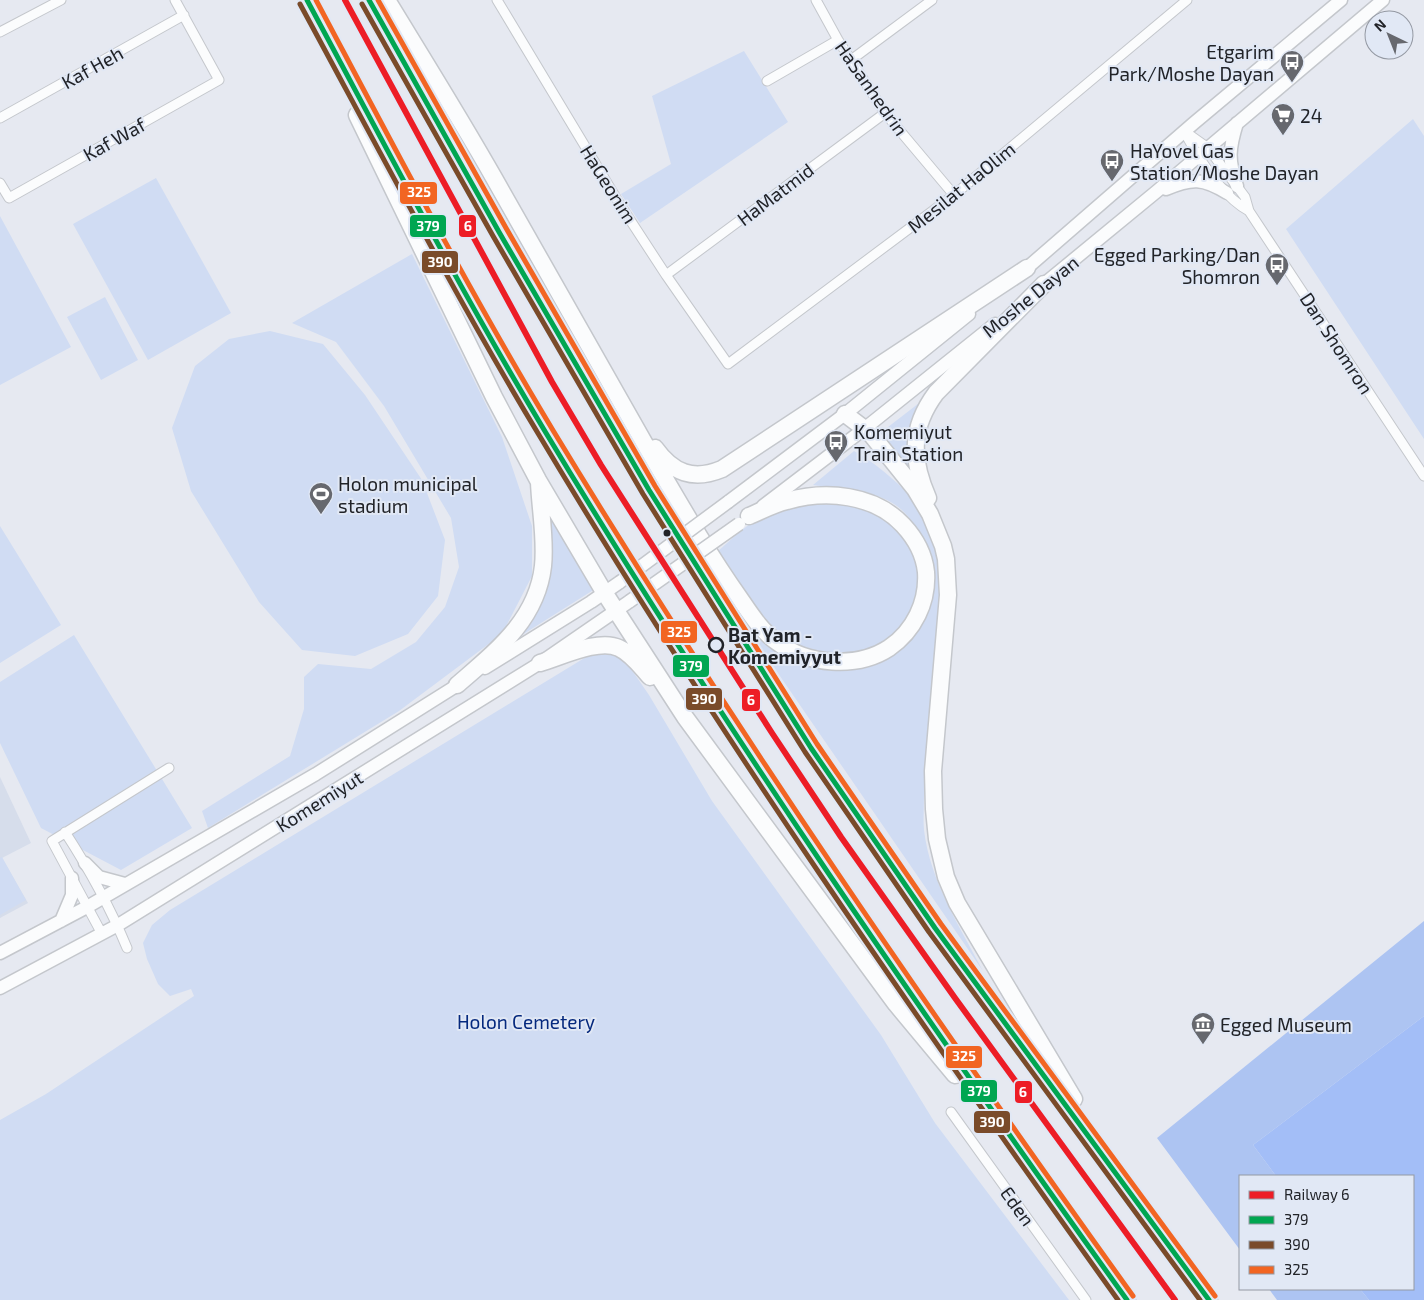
<svg xmlns="http://www.w3.org/2000/svg" width="1424" height="1300" font-family="'Exo 2',sans-serif">
  <rect width="100%" height="100%" fill="#e6e9f1"/>
  <!-- built -->
  <path fill="#d6ddeb" d="M0,777L31,843L2,858L28,903L0,918Z"/>
  <!-- green -->
  <path fill="#d0dcf3" d="M744,51L788,122L640,223L621,194L671,164L652,96Z
    M1413,119L1424,136V439L1286,229Z
    M156,178L231,313L148,360L73,224Z
    M0,216L71,347L0,385Z
    M412,254L502,437L532,526V576L502,634L399,711L208,828L202,811L290,756L304,709V677L318,664L371,669L416,642L445,607L459,567L451,518L384,406L336,342L292,323Z
    M105,297L138,360L101,380L67,317Z
    M270,331L323,344L365,395L422,480L445,540L438,596L408,634L355,656L302,650L259,602L191,491L172,428L195,366L229,339Z
    M923,400C909,429 907,436 910,468L879,434Z
    M854,451C876,463 913,493 924,516C933,533 937,552 942,570L924,796C924,807 923,819 924,830C930,881 960,927 983,971L751,634C775,649 810,671 838,671C910,669 962,596 919,532C913,522 904,510 894,504C870,489 840,489 813,485Z
    M540,495L595,589L514,640L528,623L545,592L551,558Z
    M824,503H842L870,509L893,524L915,554L919,577L916,601L905,624L887,641L868,651L835,655L813,651L792,643L771,628L731,574L718,551C729,542 740,530 752,523C774,509 799,505 824,503Z
    M0,526L61,625L0,663Z
    M74,635L192,828L121,870L41,828L0,743V682Z
    M596,651L615,652L629,666L649,695L712,801L881,1035L935,1123L1069,1300H0V1120L46,1094L194,996L191,989L170,996L158,984L147,959L143,943L152,925L170,910Z
    M2,857L26,900L0,915V858Z"/>
  <!-- forest -->
  <path fill="#adc4f2" d="M1424,921V1016L1253,1145L1276,1176H1240V1250L1157,1138Z
    M1269,1289H1360L1369,1300H1277Z"/>
  <!-- water -->
  <path fill="#a3bef7" d="M1424,1016V1300H1369L1360,1289H1413V1176H1276L1253,1145Z"/>
  <g fill="none" stroke-linecap="round" stroke-linejoin="round">
    <!-- street casing -->
    <g stroke="#c4c7cc" stroke-width="11">
      <path id="street" d="M497,0L621,206L666,275L728,364L954,195L1187,0
        M816,0L838,40L885,113L954,195
        M0,32L61,0
        M851,60L932,0
        M767,81L838,40
        M0,118L184,15
        M1184,131L1208,148L1245,197L1249,211L1424,476
        M1185,133C1199,159 1223,197 1249,211
        M0,183L9,198L219,80L175,0
        M666,275L885,113
        M65,832C89,869 110,907 127,948
        M102,934L52,841L169,768
        M951,1112L1086,1300"/>
    </g>
    <!-- secondary casing -->
    <g stroke="#c4c7cc" stroke-width="15">
      <path id="secondary" d="M1237,123C1229,149 1228,160 1237,186
        M1166,189C1192,178 1203,178 1227,193
        M1020,274L1194,123L1341,0
        M1038,289L1156,192L1383,0
        M728,502L845,414L969,314
        M763,506L864,429L995,324
        M485,668L591,602L620,582
        M85,863L99,877L125,884
        M61,921L72,895V878
        M0,953L87,907L316,774L464,681
        M0,988L118,925L540,663L630,601"/>
    </g>
    <!-- highway casing -->
    <g stroke="#c4c7cc" stroke-width="19">
      <path id="highway" d="M307,0C385,145 461,292 546,433C725,732 924,1018 1127,1300
        M369,0L499,232L649,490L811,748L935,928L1124,1183L1209,1300
        M387,0C423,59 460,118 494,178C545,267 595,357 646,446C676,497 705,549 739,597C750,613 761,631 777,642C807,665 857,669 889,648C914,631 928,602 926,572C924,553 916,539 903,525C874,494 826,490 787,501C774,504 761,511 749,516
        M357,115L494,397L538,480L604,592L685,717L896,1004L955,1075
        M845,414L870,433L915,489L930,514L943,546L946,559L948,595L933,771L934,809L937,839L946,877L957,903L1074,1099
        M655,448C673,473 693,481 722,469L1027,268
        M928,498C911,459 910,428 936,393L1044,284
        M540,663C561,657 599,638 619,648C632,654 641,667 650,677
        M457,685C495,652 537,620 543,566C546,539 540,509 539,482"/>
    </g>
    <!-- street -->
    <use href="#street" stroke="#fbfcfd" stroke-width="9"/>
    <!-- secondary -->
    <use href="#secondary" stroke="#fbfcfd" stroke-width="12"/>
    <!-- highway -->
    <use href="#highway" stroke="#fbfcfd" stroke-width="16"/>
    <!-- secondary-bridge casing -->
    <g stroke="#c4c7cc" stroke-width="15" stroke-linecap="butt">
      <path id="secondary-bridge" d="M620,582L728,502
        M630,601L739,524"/>
    </g>
    <!-- secondary-bridge -->
    <use href="#secondary-bridge" stroke="#fbfcfd" stroke-width="12"/>
    <!-- bus-1 casing -->
    <g stroke="#e1e8f5" stroke-width="9">
      <path id="bus-1" d="M307,0C385,145 461,292 546,433C726,732 924,1017 1127,1300
        M369,0L499,232L649,490L811,748L935,928L1209,1300"/>
    </g>
    <!-- bus-2 casing -->
    <g stroke="#e1e8f5" stroke-width="9">
      <path id="bus-2" d="M300,4C378,148 454,294 539,435C717,733 916,1018 1118,1300
        M362,4L493,236L643,494L805,752L929,932L1200,1300"/>
    </g>
    <!-- bus-3 casing -->
    <g stroke="#e1e8f5" stroke-width="9">
      <path id="bus-3" d="M316,0C393,145 469,291 554,432C734,729 931,1014 1133,1296
        M378,0L506,228L655,486L817,744L941,924L1215,1296"/>
    </g>
    <!-- bus-1 -->
    <use href="#bus-1" stroke="#00a651" stroke-width="5"/>
    <!-- bus-2 -->
    <use href="#bus-2" stroke="#7a4b2a" stroke-width="5"/>
    <!-- bus-3 -->
    <use href="#bus-3" stroke="#f26522" stroke-width="5"/>
    <!-- rail-1 casing -->
    <g stroke="#e1e8f5" stroke-width="10">
      <path id="rail-1" d="M345,0L552,382L601,465L772,733L841,837L955,998L1175,1300"/>
    </g>
    <!-- rail-1 -->
    <use href="#rail-1" stroke="#ed1d26" stroke-width="6"/>
  </g>
  <!-- icons -->
  <defs>
    <g id="bus-pin" transform="scale(1.25)"><path d="M0 17L-7.5 6A9.5 9.5 0 1 1 7.5 6Z" fill="#66686e" stroke="#e1e8f5"/><path d="M-5-6H5V4H4V6H2V4H-2V6H-4V4H-5ZM-3.5-4V0h7V-4ZM-3.5 1.2v1.5H-2V1.2ZM2 1.2v1.5H3.5V1.2Z" fill="#fff"/></g>
    <g id="supermarket-pin" transform="scale(1.25)"><path d="M0 17L-7.5 6A9.5 9.5 0 1 1 7.5 6Z" fill="#66686e" stroke="#e1e8f5"/><path d="M-6-5.5h2.5l.6 2H6L4.5 2H-2.5L-4.4-4H-6ZM-1.5 3.2a1.3 1.3 0 1 0 .1 0ZM3 3.2a1.3 1.3 0 1 0 .1 0Z" fill="#fff"/></g>
    <g id="stadium-pin" transform="scale(1.25)"><path d="M0 17L-7.5 6A9.5 9.5 0 1 1 7.5 6Z" fill="#66686e" stroke="#e1e8f5"/><path d="M0-5a6.5 5 0 1 0 0 10a6.5 5 0 1 0 0-10ZM-3.5-1.8h7v3.6h-7Z" fill="#fff"/></g>
    <g id="museum-pin" transform="scale(1.25)"><path d="M0 17L-7.5 6A9.5 9.5 0 1 1 7.5 6Z" fill="#66686e" stroke="#e1e8f5"/><path d="M0-6L6-3V-2H-6V-3ZM-5-1h2V3h-2ZM-1-1h2V3h-2ZM3-1h2V3H3ZM-6 4H6V6H-6Z" fill="#fff"/></g>
  </defs>
  <g fill-rule="evenodd">
    <use href="#bus-pin" x="1292" y="62"/>
    <use href="#supermarket-pin" x="1283" y="115"/>
    <use href="#bus-pin" x="1112" y="161"/>
    <use href="#bus-pin" x="1277" y="265"/>
    <use href="#bus-pin" x="836" y="442"/>
    <use href="#stadium-pin" x="321" y="494"/>
    <use href="#museum-pin" x="1203" y="1024"/>
  </g>
  <!-- markers -->
  <circle fill="#212328" stroke="#e1e8f5" stroke-width="2" cx="667" cy="533" r="4.5"/>
  <circle fill="#e1e8f5" stroke="#212328" stroke-width="2.5" cx="716" cy="645" r="7"/>
  <g text-anchor="middle" dominant-baseline="central" stroke-width="4" stroke-linejoin="round" paint-order="stroke">
    <!-- poi labels -->
    <g font-size="19" fill="#212328" stroke="#e1e8f5" text-anchor="start">
      <text x="1274" y="51" text-anchor="end">Etgarim<tspan x="1274" dy="22">Park/Moshe Dayan</tspan></text>
      <text x="1300" y="115">24</text>
      <text x="1130" y="150">HaYovel Gas<tspan x="1130" dy="22">Station/Moshe Dayan</tspan></text>
      <text x="1260" y="254" text-anchor="end">Egged Parking/Dan<tspan x="1260" dy="22">Shomron</tspan></text>
      <text x="854" y="431">Komemiyut<tspan x="854" dy="22">Train Station</tspan></text>
      <text x="338" y="483">Holon municipal<tspan x="338" dy="22">stadium</tspan></text>
      <text x="1220" y="1024">Egged Museum</text>
    </g>
    <!-- street labels -->
    <g font-size="19" fill="#212328" stroke="#e1e8f5">
      <text transform="translate(92 67) rotate(-29)">Kaf Heh</text>
      <text transform="translate(872 88) rotate(55)">HaSanhedrin</text>
      <text transform="translate(114 139) rotate(-29)">Kaf Waf</text>
      <text transform="translate(609 184) rotate(58)">HaGeonim</text>
      <text transform="translate(961 187) rotate(-39)">Mesilat HaOlim</text>
      <text transform="translate(775 194) rotate(-37)">HaMatmid</text>
      <text transform="translate(1030 296) rotate(-39)">Moshe Dayan</text>
      <text transform="translate(1337 343) rotate(57)">Dan Shomron</text>
      <text transform="translate(319 801) rotate(-32)">Komemiyut</text>
      <text transform="translate(1018 1206) rotate(54)">Eden</text>
    </g>
    <!-- stop labels -->
    <g font-size="19" font-weight="bold" fill="#212328" stroke="#e1e8f5" text-anchor="start">
      <text x="728" y="634">Bat Yam -<tspan x="728" dy="22">Komemiyyut</tspan></text>
    </g>
    <!-- park labels -->
    <g font-size="19" fill="#05297e" stroke="#e1e8f5">
      <text x="526" y="1021">Holon Cemetery</text>
    </g>
  </g>
  <g stroke="#e1e8f5" stroke-width="2">
    <rect x="399" y="181" width="39" height="24" rx="5" fill="#f26522"/>
    <rect x="409" y="214" width="38" height="24" rx="5" fill="#00a651"/>
    <rect x="458" y="214" width="19" height="24" rx="5" fill="#ed1d26"/>
    <rect x="421" y="250" width="38" height="24" rx="5" fill="#7a4b2a"/>
    <rect x="660" y="620" width="38" height="24" rx="5" fill="#f26522"/>
    <rect x="672" y="654" width="38" height="24" rx="5" fill="#00a651"/>
    <rect x="685" y="687" width="38" height="24" rx="5" fill="#7a4b2a"/>
    <rect x="741" y="688" width="20" height="24" rx="5" fill="#ed1d26"/>
    <rect x="945" y="1045" width="38" height="24" rx="5" fill="#f26522"/>
    <rect x="960" y="1079" width="38" height="24" rx="5" fill="#00a651"/>
    <rect x="1014" y="1080" width="19" height="24" rx="5" fill="#ed1d26"/>
    <rect x="973" y="1110" width="38" height="24" rx="5" fill="#7a4b2a"/>
  </g>
  <g font-size="14" text-anchor="middle" font-weight="bold" fill="#fff">
    <text x="419" y="197">325</text>
    <text x="428" y="231">379</text>
    <text x="468" y="231">6</text>
    <text x="440" y="267">390</text>
    <text x="679" y="637">325</text>
    <text x="691" y="671">379</text>
    <text x="704" y="704">390</text>
    <text x="751" y="705">6</text>
    <text x="964" y="1061">325</text>
    <text x="979" y="1096">379</text>
    <text x="1023" y="1097">6</text>
    <text x="992" y="1127">390</text>
  </g>
  <!-- legend -->
  <rect x="1239" y="1175" width="175" height="115" fill="#e1e8f5" stroke="#9499a3"/>
  <rect x="1249" y="1191" width="25" height="8" fill="#ed1d26" stroke="#9499a3"/>
  <text x="1284" y="1200" font-size="15" fill="#212328">Railway 6</text>
  <rect x="1249" y="1216" width="25" height="8" fill="#00a651" stroke="#9499a3"/>
  <text x="1284" y="1225" font-size="15" fill="#212328">379</text>
  <rect x="1249" y="1241" width="25" height="8" fill="#7a4b2a" stroke="#9499a3"/>
  <text x="1284" y="1250" font-size="15" fill="#212328">390</text>
  <rect x="1249" y="1266" width="25" height="8" fill="#f26522" stroke="#9499a3"/>
  <text x="1284" y="1275" font-size="15" fill="#212328">325</text>
  <!-- north arrow -->
  <g transform="translate(1389 35) rotate(317)"><circle r="24" fill="#e1e8f5" stroke="#9499a3"/>
  <path d="M0-4L9 19L0 12L-9 19Z" fill="#66686e"/>
  <text y="-8" font-size="14" font-weight="bold" text-anchor="middle" fill="#212328">N</text>
  </g>
</svg>
